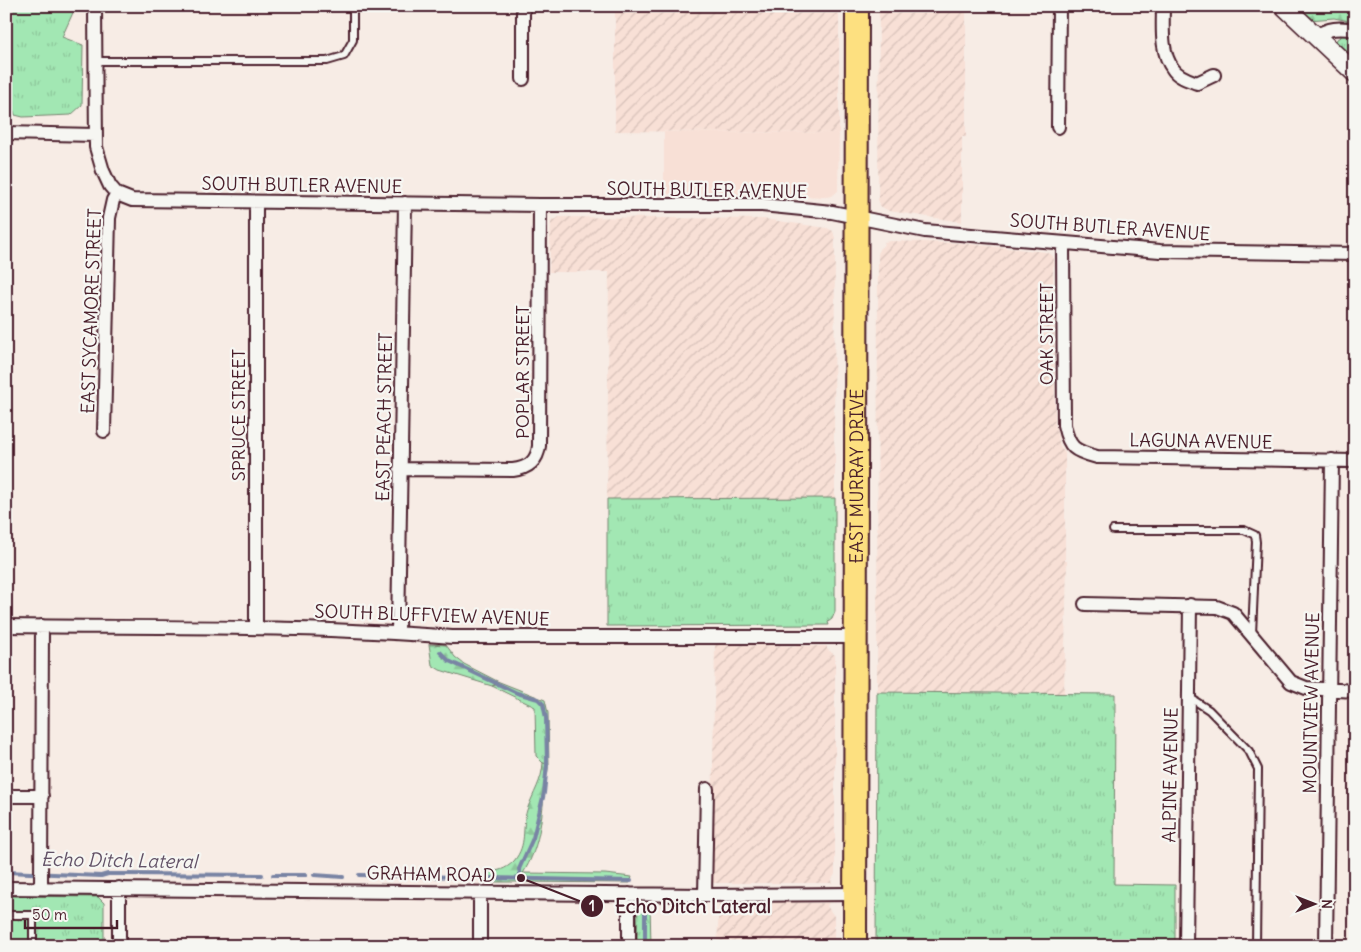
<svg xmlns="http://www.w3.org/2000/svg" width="1361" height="952" font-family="Delius,sans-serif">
  <defs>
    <pattern id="industrial-furrows" width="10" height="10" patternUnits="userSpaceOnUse" patternTransform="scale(1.25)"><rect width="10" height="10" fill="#f8e0d6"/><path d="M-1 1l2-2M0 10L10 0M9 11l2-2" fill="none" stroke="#d6c0b8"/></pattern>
    <pattern id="grass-tufts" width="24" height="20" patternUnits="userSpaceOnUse" patternTransform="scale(1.25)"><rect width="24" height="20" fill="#a2e7b3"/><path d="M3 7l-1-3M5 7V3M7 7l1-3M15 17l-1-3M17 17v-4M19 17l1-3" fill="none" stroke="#8dc69a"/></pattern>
    <pattern id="forest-firs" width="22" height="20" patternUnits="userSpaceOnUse" patternTransform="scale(1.25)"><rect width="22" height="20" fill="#a2e7b3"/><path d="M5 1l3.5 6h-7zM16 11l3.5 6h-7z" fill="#8dc69a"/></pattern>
  </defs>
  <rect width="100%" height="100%" fill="#f7ece5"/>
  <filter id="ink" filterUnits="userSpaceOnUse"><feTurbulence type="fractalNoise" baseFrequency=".02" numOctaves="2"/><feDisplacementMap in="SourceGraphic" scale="10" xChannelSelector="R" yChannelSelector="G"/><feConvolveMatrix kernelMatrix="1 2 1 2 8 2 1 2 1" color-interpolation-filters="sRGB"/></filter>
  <g filter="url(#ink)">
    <!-- built -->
    <path fill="#f8e0d6" d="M664,132L839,133L838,191L832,196L825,197L762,194H664Z"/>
    <!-- industrial -->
    <path fill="url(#industrial-furrows)" d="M615,6H839V133L615,131Z
      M879,6H966V137H962V222L889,211L880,206L878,199Z
      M559,217L764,219L827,228L833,231L835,238L834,441L835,447V498L607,499L609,272H549L551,223L552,220L554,221Z
      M890,241L959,243L1046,252L1052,255L1053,258L1055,424L1060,446L1065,453V561H1067L1064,693L877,692L878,255L879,249L885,244L884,242Z
      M715,645L827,646V649L835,655V874L831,881L832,883H711Z
      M734,902L829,903L827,906L834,916V946H717L719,904H734Z"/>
    <!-- grass -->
    <path fill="url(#grass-tufts)" stroke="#76836f" d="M6,6H76L62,37L83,45L82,105L71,115L23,117L15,115L14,111L6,105Z
      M1345,34L1355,35V63L1335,45L1337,39Z
      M835,498V612L832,619L828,622L829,625L607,626V499Z
      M497,681L545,700L548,713L549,765L543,763L536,756L535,707L492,686L496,685Z
      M877,692L1115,694L1114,884L1175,885V946H876Z
      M524,873L605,874L632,877L630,883L517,882Z
      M6,896L98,897L104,903V946H6Z
      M638,904H650L651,946H637Z"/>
    <!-- forest -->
    <path fill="url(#forest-firs)" stroke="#76836f" d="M1294,6H1355V22L1334,18L1309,20Z
      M429,644L446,645L455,657L464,664L497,681V683L492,686L440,670L432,665Z
      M543,763L548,764C549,769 547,773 546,779C541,817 542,849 517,882H487V872C498,871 505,870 514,861C528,844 521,829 527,810C533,793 542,781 543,763Z"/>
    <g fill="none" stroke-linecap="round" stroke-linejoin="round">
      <!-- stream -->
      <path stroke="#7984a4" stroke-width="4" d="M440,652L449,661L517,693L538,699L543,704L546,718L547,764L544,793L533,838L519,869L521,878
        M6,872L101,876L108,874H122L262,875
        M273,875H306
        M314,875L343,877
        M359,875L404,876
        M418,876L457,877
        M488,878L631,881
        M645,907V946"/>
      <!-- lane casing -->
      <g stroke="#4a1f2b" stroke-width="10">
        <path id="lane" d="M95,61H327L344,56L353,40V6
          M1113,530H1244L1255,535L1256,542L1252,634
          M1189,697L1209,710L1249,751L1258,769L1256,946
          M6,915H33V946"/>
      </g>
      <!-- street casing -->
      <g stroke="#4a1f2b" stroke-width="16">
        <path id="street" d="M95,6L96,147L103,171L110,186L117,194L132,200L540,205H762L832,212L925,231L1160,251L1355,254
          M523,6V79
          M1163,6C1163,26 1160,52 1173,69C1178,77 1189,80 1197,83L1214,75
          M1315,36C1329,28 1339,27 1355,30
          M1058,127L1059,6
          M6,133L95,135
          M256,202V628
          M1063,243L1064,425C1069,448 1074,451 1097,457L1355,461
          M104,431L109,218L113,200L117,194
          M400,469L513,470C528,468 537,462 539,446L540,205
          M1085,604L1217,607L1233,613L1291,682L1306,688L1355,691
          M6,626C155,628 304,625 452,637H856
          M398,632L405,203
          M6,796H42
          M6,888L705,895L855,894
          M41,888L42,626
          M705,895L707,789
          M119,946V888
          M480,946V893
          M629,946V894
          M1186,946L1190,605
          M1326,946L1332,460"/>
      </g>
      <!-- secondary casing -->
      <g stroke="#4a1f2b" stroke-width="21">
        <path id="secondary" d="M1284,6L1355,73"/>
      </g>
      <!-- highway casing -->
      <g stroke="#4a1f2b" stroke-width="26">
        <g id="highway">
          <path id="s1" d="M855,946L857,6"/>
        </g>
      </g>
      <!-- lane -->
      <use href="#lane" stroke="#f6f6f2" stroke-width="6"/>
      <!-- street -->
      <use href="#street" stroke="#f6f6f2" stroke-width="12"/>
      <!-- secondary -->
      <use href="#secondary" stroke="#f6f6f2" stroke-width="18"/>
      <!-- highway -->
      <use href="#highway" stroke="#fde080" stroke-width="22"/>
    </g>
  </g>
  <g text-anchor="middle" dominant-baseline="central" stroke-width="4.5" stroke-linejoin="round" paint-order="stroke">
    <!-- street labels -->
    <g font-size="18" fill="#4a1f2b" stroke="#f6f6f2">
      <text transform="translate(302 185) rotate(1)">SOUTH BUTLER AVENUE</text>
      <text transform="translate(707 190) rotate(1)">SOUTH BUTLER AVENUE</text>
      <text transform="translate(1110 227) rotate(4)">SOUTH BUTLER AVENUE</text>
      <text transform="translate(91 311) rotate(-88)">EAST SYCAMORE STREET</text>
      <text transform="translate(1046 334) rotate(-90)">OAK STREET</text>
      <text transform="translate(522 372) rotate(-90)">POPLAR STREET</text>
      <text transform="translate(238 415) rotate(-90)">SPRUCE STREET</text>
      <text transform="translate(384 417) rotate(-89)">EAST PEACH STREET</text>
      <text transform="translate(1201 441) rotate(1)">LAGUNA AVENUE</text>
      <text stroke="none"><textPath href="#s1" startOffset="470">EAST MURRAY DRIVE</textPath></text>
      <text transform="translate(432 615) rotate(2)">SOUTH BLUFFVIEW AVENUE</text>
      <text transform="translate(1311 703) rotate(-89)">MOUNTVIEW AVENUE</text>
      <text transform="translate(1170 775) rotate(-89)">ALPINE AVENUE</text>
      <text transform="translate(431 874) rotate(1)">GRAHAM ROAD</text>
    </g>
    <!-- water labels -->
    <g font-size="19" font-style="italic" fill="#625267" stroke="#f6f6f2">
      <text transform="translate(119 860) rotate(1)">Echo Ditch Lateral</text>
    </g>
  </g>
  <!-- callouts -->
  <path fill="none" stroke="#4a1f2b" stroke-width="2" d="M521 878L592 906"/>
  <g fill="#4a1f2b" stroke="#f6f6f2" stroke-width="2">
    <circle cx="521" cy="878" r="5"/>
    <circle cx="592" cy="906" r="12"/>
  </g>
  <g font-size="15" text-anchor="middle" font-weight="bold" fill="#fff">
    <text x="592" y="911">1</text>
  </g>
  <g font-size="19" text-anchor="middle" font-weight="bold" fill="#4a1f2b" stroke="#f6f6f2" stroke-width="4.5" stroke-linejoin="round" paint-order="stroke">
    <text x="693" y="913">Echo Ditch Lateral</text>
  </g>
  <!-- margin -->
  <rect width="1361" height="952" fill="none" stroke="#f6f6f2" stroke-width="25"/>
  <rect x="12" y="12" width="1336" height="927" fill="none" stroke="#4a1f2b" stroke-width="2" filter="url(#ink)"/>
  <!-- north arrow -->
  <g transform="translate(1314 904) rotate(90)" stroke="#f6f6f2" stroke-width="4" paint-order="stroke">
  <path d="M0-4L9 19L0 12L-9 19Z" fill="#4a1f2b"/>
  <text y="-8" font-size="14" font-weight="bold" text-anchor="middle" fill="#4a1f2b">N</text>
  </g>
  <!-- scale -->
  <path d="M25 920v8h92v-8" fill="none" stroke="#4a1f2b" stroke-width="2.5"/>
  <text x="32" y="920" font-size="15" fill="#4a1f2b" stroke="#f6f6f2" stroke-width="4" paint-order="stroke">50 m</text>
</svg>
